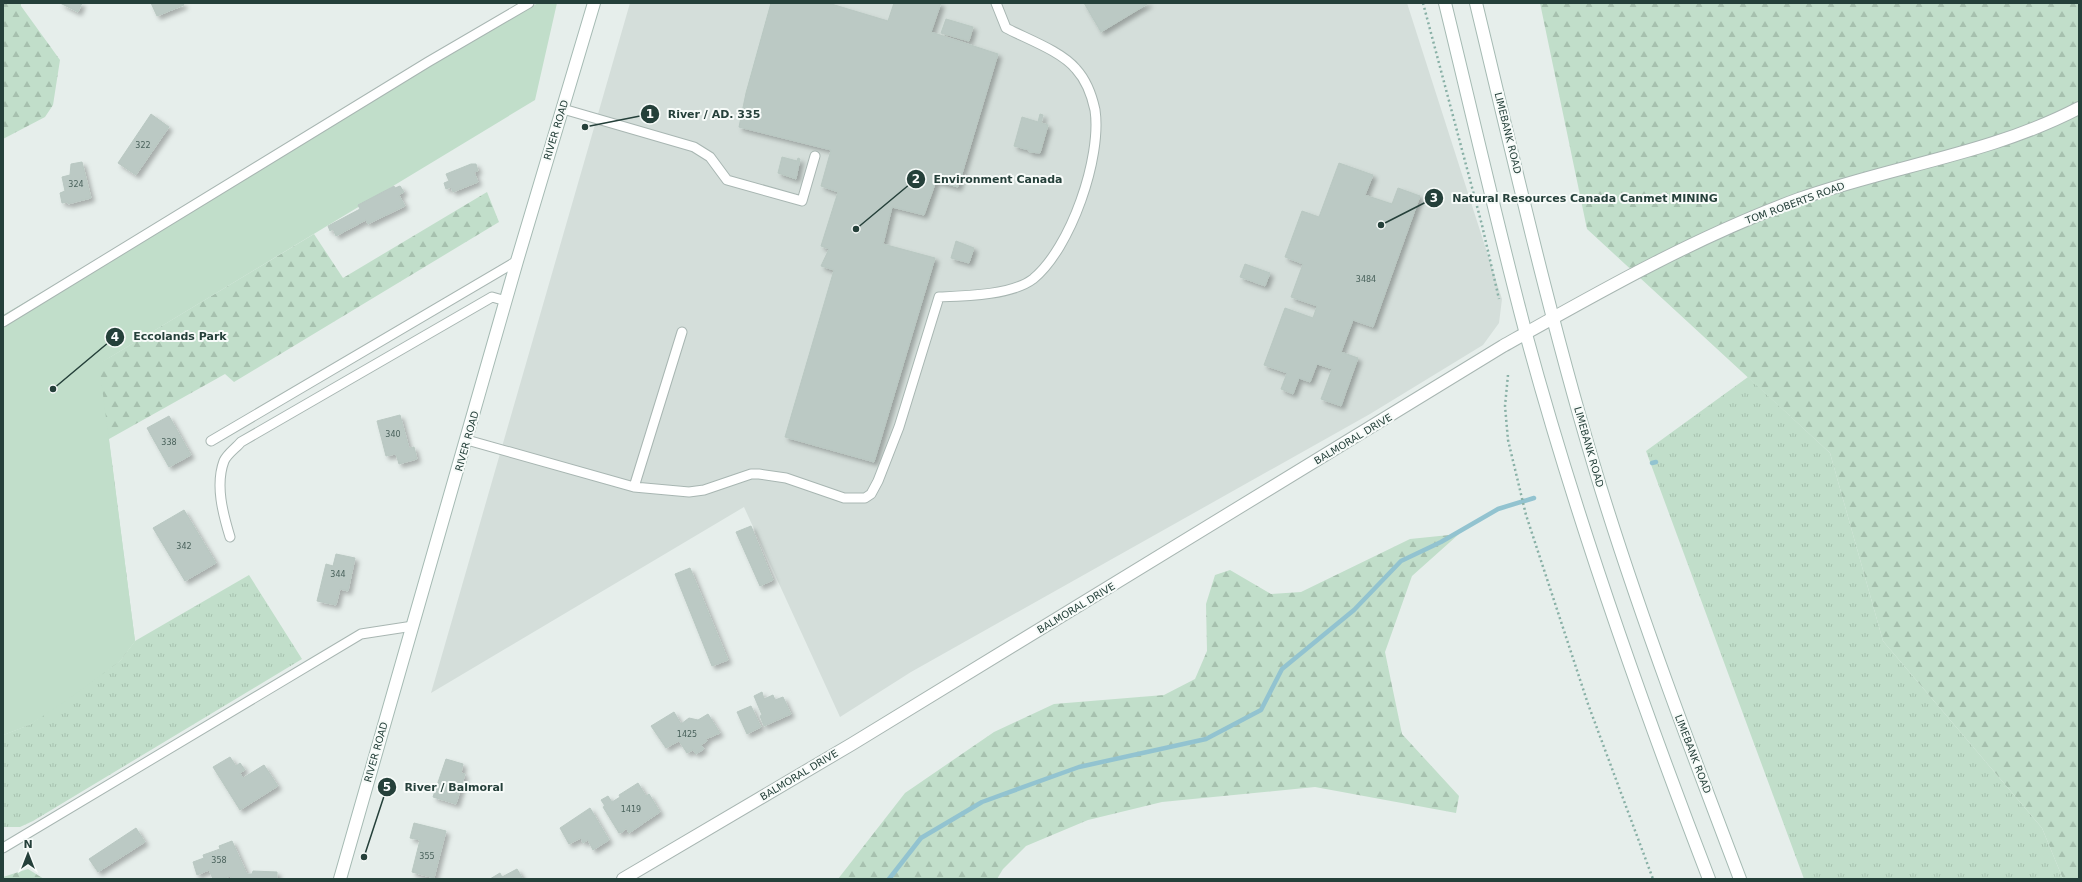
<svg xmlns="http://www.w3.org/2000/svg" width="2082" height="882" font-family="'DejaVu Sans',sans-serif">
  <defs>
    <pattern id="grass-tufts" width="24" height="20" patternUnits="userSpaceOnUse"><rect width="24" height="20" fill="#c1deca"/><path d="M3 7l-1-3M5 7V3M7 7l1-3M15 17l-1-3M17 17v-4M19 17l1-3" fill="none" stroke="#a6c0ae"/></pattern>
    <pattern id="forest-firs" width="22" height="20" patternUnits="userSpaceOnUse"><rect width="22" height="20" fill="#c1deca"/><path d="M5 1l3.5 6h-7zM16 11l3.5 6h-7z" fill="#a6c0ae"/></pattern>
    <filter id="shadow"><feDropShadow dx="3.5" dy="3.5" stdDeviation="2" flood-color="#0004"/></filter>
  </defs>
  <rect width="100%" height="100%" fill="#e6eeeb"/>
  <!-- built -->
  <path fill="#d4deda" d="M630,3H1407L1502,299L1499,323L1483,345L1370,414L911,672L840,717L744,507L431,693Z"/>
  <!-- grass -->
  <path fill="url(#grass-tufts)" d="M1748,377L1830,453L1883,641L2042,828L2063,879H1804L1646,451Z
    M249,575L302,659L33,821L20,827H3V735L29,725L120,661L135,641Z"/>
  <!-- forest -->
  <path fill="url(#forest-firs)" d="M3,3H21V6L60,60L53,105L45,117L3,139Z
    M1540,3H2079V879H2063L2042,828L1883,641L1830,453L1587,229Z
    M487,192L499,222L234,382L225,374L109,439L135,641L120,661L67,700L29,725L3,735L30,401L112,356L314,234L343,278Z
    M1459,534L1412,576L1385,652L1402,734L1459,796L1456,813L1315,787L1162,802L1088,820L1026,846L1003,869L997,879H838L905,793L994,732L1054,704L1164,695L1195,679L1207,651L1206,604L1215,575L1230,570L1271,594L1301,592L1410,539Z
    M28,869L44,879H3V877Z"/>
  <!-- park -->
  <path fill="#c1deca" d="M538,3H557L535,100L99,364L135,641L120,661L67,700L29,725L3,735V315Z"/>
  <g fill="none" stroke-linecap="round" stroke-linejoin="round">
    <!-- stream -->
    <path stroke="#92c3d0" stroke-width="4.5" d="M1652,463L1656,462
      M889,879L921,838L982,802L1079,767L1206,739L1261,710L1282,669L1354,610L1401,561L1441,542L1498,509L1534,498"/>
  </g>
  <!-- building -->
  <path fill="#bbc9c4" stroke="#b9c8c2" filter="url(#shadow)" d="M60,3H82L78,12Z
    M151,3H183L184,5L157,16Z
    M771,3H828L888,21L894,3H941L931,32L998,54L958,187L936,181L924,215L892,207L883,244L935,258L874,462L785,437L834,270L821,266L829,249L821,246L838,192L821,186L831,150L739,127L746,93Z
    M1084,3H1149L1101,32Z
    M946,19L973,27L969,41L941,33Z
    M151,114L169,127L136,175L118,163Z
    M1040,114L1043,115L1041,123L1048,125L1040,153L1029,152V150L1014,146L1022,117L1038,122Z
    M782,157L797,161L798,158L800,159L796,179L778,173Z
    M82,162L91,198L68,204V202L62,203L60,193L65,191L62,177L70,175L71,164Z
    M1339,163L1373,175L1365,195L1392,204L1398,188L1420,196L1373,327L1353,320L1341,352L1358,358L1341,406L1321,399L1332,369L1317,364L1310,382L1299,378L1293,394L1281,389L1287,373L1264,365L1285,308L1313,318L1317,306L1291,297L1303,264L1285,257L1302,211L1319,217Z
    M471,164H476L478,171L474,172L478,182L453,192L451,187L446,189L444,183L449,181L446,174Z
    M394,186L395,188L400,186L404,192L399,195L405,206L368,224L366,220L336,236L333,229L330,231L328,226L360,209L358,205Z
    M956,241L974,248L969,263L951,258Z
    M1245,264L1270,273L1265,286L1240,277Z
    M400,415L409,448L414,447L417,459L399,464L396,454L386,456L377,421Z
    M169,416L191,455L169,467L147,428Z
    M184,510L216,563L185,581L153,528Z
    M751,526L773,580L760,586L736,532Z
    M336,554L355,558L348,591L340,589L336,605L317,601L326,564L333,566Z
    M690,568L728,660L712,666L675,574Z
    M762,692L764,699L773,695L775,700L783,697L791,714L764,726L760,716L762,715L754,696Z
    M751,706L761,727L747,734L737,712Z
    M674,712L681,724L689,718L698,720L708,714L720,733L706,739L707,741L701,745L704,749L696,754L693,750L687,753L679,741L666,748L651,726Z
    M230,757L236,766L240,763L245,770L240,773L243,778L264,765L278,786L240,810L213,767Z
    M446,759L463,764L461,773L465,774L456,804L433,797Z
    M638,783L646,796L649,794L660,812L629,833L626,828L623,832L619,833L603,807L605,806L601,800L608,796L612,802L620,797L619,795Z
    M590,808L609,840L593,850L588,840L583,843L581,838L569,844L560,828Z
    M414,823L446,831L434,878L412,872L420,840L410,838Z
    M136,828L145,842L98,872L89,859Z
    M232,841L247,874H252L253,871L277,872V879H232L230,876L222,879H213L209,870L197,875L193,862L204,858L203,855L220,849L219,846Z
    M517,869L523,879H490L500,873L502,877Z"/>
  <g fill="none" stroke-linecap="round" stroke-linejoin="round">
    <!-- service casing -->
    <g stroke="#a8b6b2" stroke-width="11">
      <path id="service" d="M563,109L694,147L710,157L727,180L802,201L815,156
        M3,322L428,62L529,3
        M467,440L634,487L689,492L704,490L751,474H759L786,478L844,498H865L871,494L878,481L899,427L939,297C966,296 1012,295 1033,279C1071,248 1102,157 1095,110C1092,96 1086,80 1076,69C1061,51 1027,39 1006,28L996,3
        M211,441L517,261
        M634,487L682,332
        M230,537C223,514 215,485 224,461C227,454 236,448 241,442L492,297L506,301
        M3,848L361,634L413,626"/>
    </g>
    <!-- minor casing -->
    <g stroke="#a8b6b2" stroke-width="14">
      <path id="minor" d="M623,879L852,744L1503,346C1599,292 1695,237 1799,199C1891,166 1991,154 2079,108"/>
    </g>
    <!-- secondary casing -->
    <g stroke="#a5bab3" stroke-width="14">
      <path id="secondary" d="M1445,3C1472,113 1497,224 1526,334C1576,519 1640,700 1709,879
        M1476,3C1515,165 1552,329 1601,489C1642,621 1691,750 1740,879
        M340,879L517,261L594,3"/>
    </g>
    <!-- path -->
    <path stroke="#88b0a6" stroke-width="2.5" stroke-dasharray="2 3" stroke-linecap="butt" d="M1423,3L1482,225L1499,299
      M1508,375L1505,406L1508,440L1526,515L1588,704L1653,879"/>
    <!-- service -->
    <use href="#service" stroke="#fff" stroke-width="9"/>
    <!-- minor -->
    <use href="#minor" stroke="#fff" stroke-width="12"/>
    <!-- secondary -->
    <use href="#secondary" stroke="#fff" stroke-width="12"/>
  </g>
  <g text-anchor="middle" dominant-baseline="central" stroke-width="4" stroke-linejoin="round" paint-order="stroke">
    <!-- number labels -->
    <g font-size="8" fill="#4a625c">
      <text x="143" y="145">322</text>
      <text x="76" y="184">324</text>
      <text x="1366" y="279">3484</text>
      <text x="393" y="434">340</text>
      <text x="169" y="442">338</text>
      <text x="184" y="546">342</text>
      <text x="338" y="574">344</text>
      <text x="687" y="734">1425</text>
      <text x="631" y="809">1419</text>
      <text x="427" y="856">355</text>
      <text x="219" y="860">358</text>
    </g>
    <!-- street labels -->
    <g font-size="10" fill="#25403a" stroke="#f7fbf9">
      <text transform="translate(556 130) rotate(-73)">RIVER ROAD</text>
      <text transform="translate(1508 133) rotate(76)">LIMEBANK ROAD</text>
      <text transform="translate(1795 203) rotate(-20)">TOM ROBERTS ROAD</text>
      <text transform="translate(1353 439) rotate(-31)">BALMORAL DRIVE</text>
      <text transform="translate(467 441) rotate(-74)">RIVER ROAD</text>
      <text transform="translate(1589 447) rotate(74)">LIMEBANK ROAD</text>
      <text transform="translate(1076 608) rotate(-31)">BALMORAL DRIVE</text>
      <text transform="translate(376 752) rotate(-74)">RIVER ROAD</text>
      <text transform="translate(1693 754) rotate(69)">LIMEBANK ROAD</text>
      <text transform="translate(799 775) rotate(-31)">BALMORAL DRIVE</text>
    </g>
  </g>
  <!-- callouts -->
  <path fill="none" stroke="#25403a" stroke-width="1.5" d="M585 127L650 114M856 229L916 179M1381 225L1434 198M53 389L115 337M364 857L387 787"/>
  <g fill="#25403a" stroke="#f7fbf9" stroke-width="1.5">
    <circle cx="585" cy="127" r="4"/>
    <circle cx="856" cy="229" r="4"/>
    <circle cx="1381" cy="225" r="4"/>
    <circle cx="53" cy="389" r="4"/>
    <circle cx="364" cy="857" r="4"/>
    <circle cx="650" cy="114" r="10"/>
    <circle cx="916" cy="179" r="10"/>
    <circle cx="1434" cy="198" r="10"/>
    <circle cx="115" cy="337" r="10"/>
    <circle cx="387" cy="787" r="10"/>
  </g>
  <g font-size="12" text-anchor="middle" font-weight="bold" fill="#fff">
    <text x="650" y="118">1</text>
    <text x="916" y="183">2</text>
    <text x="1434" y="202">3</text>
    <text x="115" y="341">4</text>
    <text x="387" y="791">5</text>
  </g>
  <g font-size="11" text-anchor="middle" font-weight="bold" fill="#25403a" stroke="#f7fbf9" stroke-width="4" stroke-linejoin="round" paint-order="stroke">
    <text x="714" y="118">River / AD. 335</text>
    <text x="998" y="183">Environment Canada</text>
    <text x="1585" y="202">Natural Resources Canada Canmet MINING</text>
    <text x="180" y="340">Eccolands Park</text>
    <text x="454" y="791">River / Balmoral</text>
  </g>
  <!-- border -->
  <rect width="2082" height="882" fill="none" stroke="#25403a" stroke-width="8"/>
  <!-- north arrow -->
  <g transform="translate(28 854)" stroke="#f7fbf9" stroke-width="3" paint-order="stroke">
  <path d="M0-3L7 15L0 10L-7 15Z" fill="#25403a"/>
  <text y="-6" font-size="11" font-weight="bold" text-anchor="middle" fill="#25403a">N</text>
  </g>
</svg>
